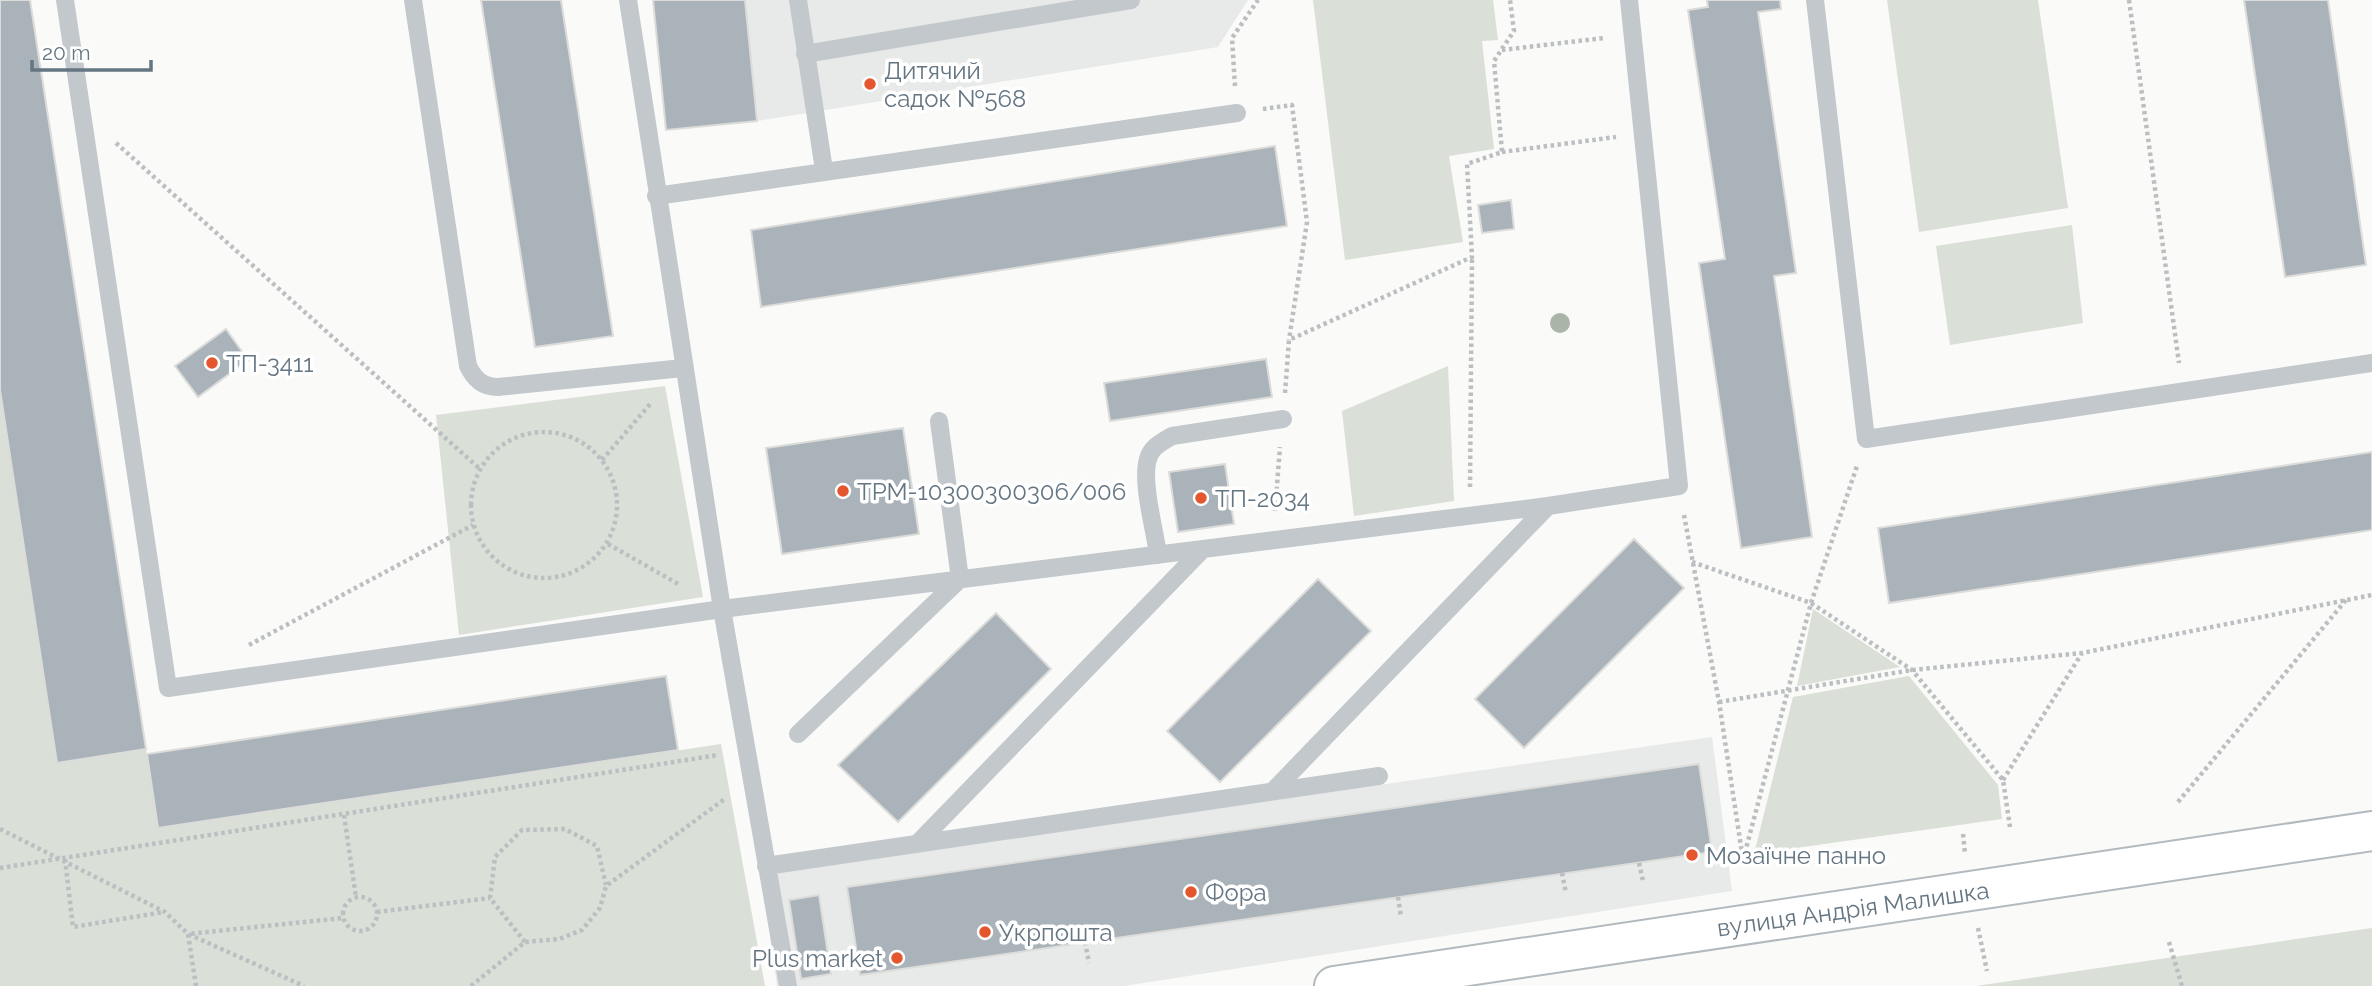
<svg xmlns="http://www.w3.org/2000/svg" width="2372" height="986" font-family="Raleway,sans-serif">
  <rect width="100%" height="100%" fill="#fafaf8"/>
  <!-- built -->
  <path fill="#e8e9e9" d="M744,0H1248L1218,47L757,121Z
    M1712,737L1732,891L1124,986H777L761,874Z"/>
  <!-- green -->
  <path fill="#dadfd7" d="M1313,0H1493L1498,40L1482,41L1494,149L1449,156L1463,242L1345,260Z
    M1887,0H2038L2068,208L1919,232Z
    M2072,225L2083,323L1950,345L1936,246Z
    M1448,366L1454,501L1354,516L1342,411Z
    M665,386L703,597L459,635L436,415Z
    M0,390L57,762L146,749L159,828L721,744L765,986H0Z
    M1813,609L1900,667L1797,686Z
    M1909,676L1998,785L2002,819L1754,854L1793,697Z
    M2372,928V986H1976Z"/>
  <!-- building -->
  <path fill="#aab3b9" stroke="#dcdcda" stroke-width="2" d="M0,0H30L146,749L57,763L0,390Z
    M481,0H561L613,336L535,347Z
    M653,0H745L757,121L666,130Z
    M1707,0H1780L1781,9L1758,12L1796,273L1774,276L1812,537L1741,548L1699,263L1725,259L1688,10L1708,7Z
    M2244,0H2328L2366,265L2285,277Z
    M1275,146L1287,226L761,307L751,230Z
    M1511,200L1514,229L1482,233L1478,205Z
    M226,329L248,360L198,397L175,366Z
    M1266,359L1272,397L1110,421L1104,383Z
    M903,428L919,534L782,554L766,448Z
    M2372,452V530L1889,603L1878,528Z
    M1225,464L1234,524L1178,532L1169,472Z
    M1634,539L1684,588L1524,748L1475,699Z
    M1318,579L1371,631L1220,782L1167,731Z
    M996,613L1051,669L898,822L838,765Z
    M666,676L678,750L158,828L147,754Z
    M1699,764L1712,852L860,975L847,887Z
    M819,895L831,974L801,979L789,900Z"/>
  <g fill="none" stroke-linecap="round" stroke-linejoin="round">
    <!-- secondary casing -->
    <g stroke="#b3babf" stroke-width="42">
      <path id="secondary" d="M1334,986L2372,831"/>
    </g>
    <!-- path -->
    <path stroke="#bbbfc2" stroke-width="4.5" stroke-dasharray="3.5 3.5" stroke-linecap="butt" d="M2129,0L2179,363
      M1502,50L1604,38
      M1235,86L1232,38L1258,0
      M1263,109L1292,105L1307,222L1289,340
      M116,143L480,469
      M1502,152L1616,137
      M1285,393L1289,340L1472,257L1467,164L1502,152L1494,61L1514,31L1510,0
      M471 505a73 73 0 1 1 146 0a73 73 0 1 1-146 0Z
      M602,460L652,402
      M1470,487L1472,257
      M1275,511L1280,447
      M1684,515L1719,702L1744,866
      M608,544L680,585
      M1692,562L1811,603L1912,670L2003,780L2010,827
      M249,645L473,525
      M1719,702L1912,670L2082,653L2372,595
      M2003,780L2082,653
      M2178,802L2346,600
      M344,815L356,897
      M0,829L165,912L188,934L304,986
      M1963,834L1965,854
      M65,859L73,927L164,912
      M1743,860L1811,603L1857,466
      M1639,863L1643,881
      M0,868L718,755
      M1562,873L1566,893
      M343 914a17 17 0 1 1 34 0a17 17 0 1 1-34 0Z
      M1398,897L1401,917
      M377,912L490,898
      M1978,928L1987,971
      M525,942L490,898L495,857L522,830L565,829L597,846L606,885
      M1085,942L1089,963
      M2169,942L2182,986
      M196,986L188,934L343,918
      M471,986L525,942L559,939L582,930L600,908L606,886L726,798"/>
    <!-- lane -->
    <path stroke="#c3c8cc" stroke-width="18" d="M65,0L168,688L722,609L1548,506L1679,486L1629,0
      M413,0L468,366C475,380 483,387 498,387L683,368
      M628,0L722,609L788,986
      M798,0L824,170
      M1815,0L1866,439L2372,363
      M805,54L1131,0
      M656,196L1237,113
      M1158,555C1155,530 1141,482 1148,459C1151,447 1162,442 1172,436L1283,419
      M798,734L960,579L939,421
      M1273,791L1548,506
      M917,844L1203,549
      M766,866L1379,776"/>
    <!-- secondary -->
    <use href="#secondary" stroke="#fff" stroke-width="38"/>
  </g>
  <!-- trees -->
  <circle fill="#aab4a7" cx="1560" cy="323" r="10"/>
  <!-- markers -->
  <g fill="#e4572e" stroke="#fff" stroke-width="2.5">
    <circle cx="870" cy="84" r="7"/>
    <circle cx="212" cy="363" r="7"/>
    <circle cx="843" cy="491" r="7"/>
    <circle cx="1201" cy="498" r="7"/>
    <circle cx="1692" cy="855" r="7"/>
    <circle cx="1191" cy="892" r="7"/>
    <circle cx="985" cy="932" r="7"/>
    <circle cx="897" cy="958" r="7"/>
  </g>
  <g text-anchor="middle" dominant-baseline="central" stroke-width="7" stroke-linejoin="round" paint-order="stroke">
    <!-- poi labels -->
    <g font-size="24" fill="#657683" stroke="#fff" text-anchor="start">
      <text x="884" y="70">Дитячий<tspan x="884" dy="28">садок №568</tspan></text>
      <text x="226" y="363">ТП-3411</text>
      <text x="857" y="491">ТРМ-10300300306/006</text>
      <text x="1215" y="498">ТП-2034</text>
      <text x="1706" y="855">Мозаїчне панно</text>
      <text x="1205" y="892">Фора</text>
      <text x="999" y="932">Укрпошта</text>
      <text x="883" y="958" text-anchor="end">Plus market</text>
    </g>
    <!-- street labels -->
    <g font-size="24" fill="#657683" stroke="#fff">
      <text transform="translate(1853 909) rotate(-8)">вулиця Андрія Малишка</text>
    </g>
  </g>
  <!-- scale -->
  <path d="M32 60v10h119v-10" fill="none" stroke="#657683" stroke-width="3.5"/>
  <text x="42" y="60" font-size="21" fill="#657683" stroke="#ffffff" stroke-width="5" paint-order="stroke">20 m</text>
</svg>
